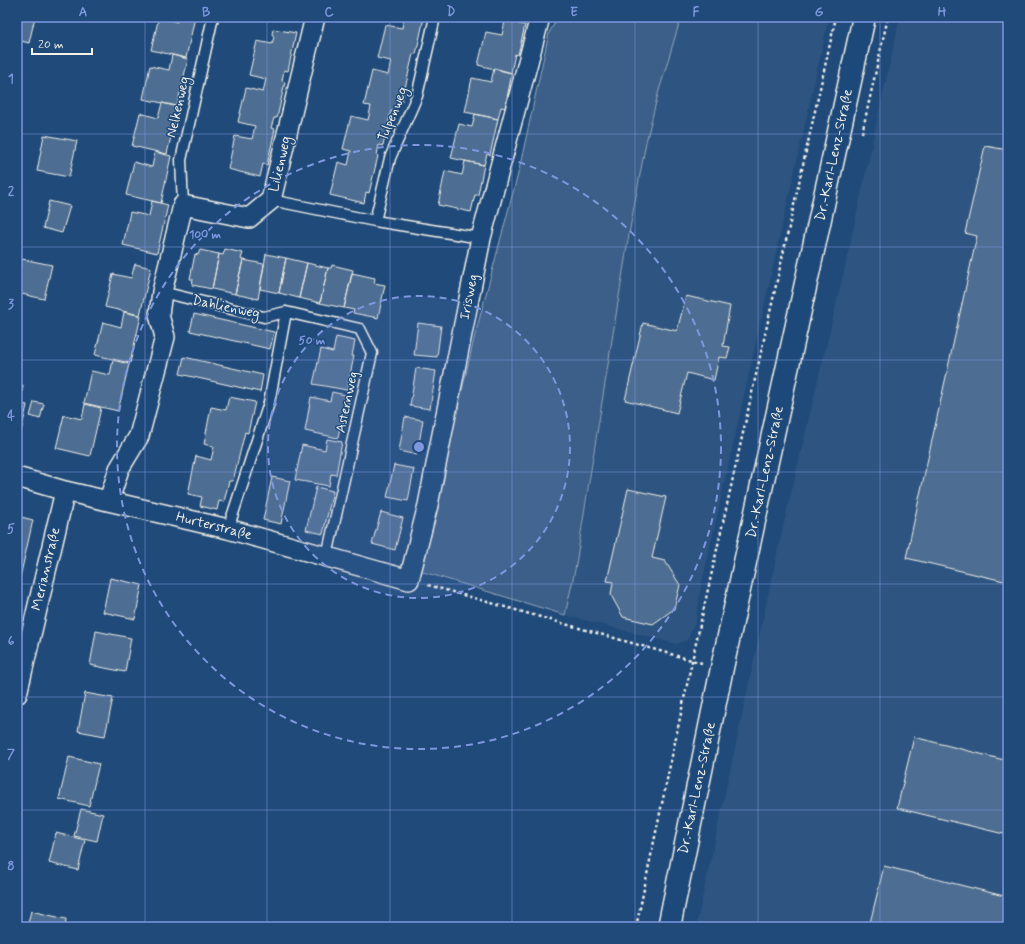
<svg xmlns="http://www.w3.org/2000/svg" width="1025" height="944" font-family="Mynerve,sans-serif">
  <rect width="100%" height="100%" fill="#1f4a7a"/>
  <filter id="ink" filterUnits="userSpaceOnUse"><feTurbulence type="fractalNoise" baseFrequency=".025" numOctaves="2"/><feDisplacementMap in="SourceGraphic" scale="8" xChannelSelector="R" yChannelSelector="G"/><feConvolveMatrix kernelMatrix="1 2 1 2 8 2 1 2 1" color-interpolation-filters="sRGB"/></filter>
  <g filter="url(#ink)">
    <!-- built -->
    <path fill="#2d5581" d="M681,17H829L701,587L696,621L687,640L676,644L565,615L588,500L616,308L646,142L658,94Z
      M900,17H1008V927H696L782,531L845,267Z"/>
    <!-- green -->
    <path fill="#3a5f88" stroke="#97a8b8" d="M558,17H681L658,94L646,142L629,234L575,570L565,615L420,571L474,339L519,170L549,33Z"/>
    <!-- building -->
    <path fill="#4d6e92" stroke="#f4f1e8" d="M17,17H35L29,43L17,40Z
      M159,17L177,22L178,17H195L186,58L151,50Z
      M404,17L424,18L416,54H413L402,101L399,100L396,112L391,111L383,146L379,145L377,155L378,156L369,193L366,192L364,203L330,195L338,162L348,165L351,151L343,149L351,116L368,120L371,106L364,105L372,71L388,75L391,61L377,58L385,25L402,28Z
      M505,21L525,25L518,55L515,54L511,73L478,65L486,32L502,35Z
      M273,29L296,33L288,71L284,70L282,81L285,82L277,118H274L271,128L275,129L267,165L263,164L260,177L228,169L235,136L252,139L255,126L238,122L246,88L263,92L266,79L249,75L257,41L272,44L274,37L272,34Z
      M172,55L188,59L177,106L143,99L150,66L169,70Z
      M494,68L512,73L505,108L501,107L498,119L465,112L472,78L491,82Z
      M162,103L178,107L167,154L132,146L140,113L158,118Z
      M475,114L498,119L490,155L487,154L484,165L451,158L459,124L472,127Z
      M44,135L77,141L69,177L37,171Z
      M985,146L1008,150V582L906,558L977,236L965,233Z
      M155,152L171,156L161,203L126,195L134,162L152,167Z
      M465,161L484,165L478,195H475L471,212L438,205L445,171L462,175Z
      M49,201L70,206L62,233L43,228Z
      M152,201L168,205L157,253L123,245L130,212L149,216Z
      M225,249L243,253L241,259L243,260L235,294L212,289L219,254L223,255Z
      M200,250L219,254L212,289L192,285L193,279H190L195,254L198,255Z
      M266,254L286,258L279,293L260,289Z
      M286,258L307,263L299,298L279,293Z
      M22,259L52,265L44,299L17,293V284Z
      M243,260L264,264L258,299L235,294Z
      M307,263L328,268L320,303L299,298Z
      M135,264L151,268L140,315L105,307L113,274L131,278Z
      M332,265L353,270L344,308L320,303L328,268H331Z
      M352,273L375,278L374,283L385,285L378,318L353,313L354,310L344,308Z
      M686,296L730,306L723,346L730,347L727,358L719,357L714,380L687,373L677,413L625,400L643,323L677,331Z
      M124,312L141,316L130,363L95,355L103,322L121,327Z
      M194,314L274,332L270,349L190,331Z
      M418,323L441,326L437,357L414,355Z
      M336,337L355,341L352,356H354L347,390L313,384L321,349L333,352Z
      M184,357L263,375L260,392L180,374Z
      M113,360L129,364L118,411L84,403L91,371L110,375Z
      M416,368L436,371L430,409L410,406Z
      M17,384L23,385L21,397L17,396Z
      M332,392L350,396L345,423L341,422L338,438L305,431L311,397L330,401Z
      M229,397L255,402L248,433L245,432L233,481H229L224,502L219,501L217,510L200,506L202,497L188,494L196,456L211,460L214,447L204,444L211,407L226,410Z
      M34,402L44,404L40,419L30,416Z
      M17,403L27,405L21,432L17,431Z
      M85,404L101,408L90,456L56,448L64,415L82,419Z
      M405,417L423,420L417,455L399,451Z
      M327,439L342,442L336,475L331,474L329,486L295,480L302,445L325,450Z
      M394,465L414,469L408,501L387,497Z
      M272,477L290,481L281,524L263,520Z
      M316,487L333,491L323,534L306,530Z
      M628,489L666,497L652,558L665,561L680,585L674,609L653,624L623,617L611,595L613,582L607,581Z
      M381,512L403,518L395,550L372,544Z
      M17,516L33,520L19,582L17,581Z
      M110,578L142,585L135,619L103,612Z
      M96,631L131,638L125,672L90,665Z
      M85,693L113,698L105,736L78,731Z
      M914,737L1008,761V835L897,808Z
      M69,757L99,764L89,806L59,799Z
      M81,809L103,814L97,841L74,836Z
      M56,833L85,840L78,870L49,863Z
      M884,866L1008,897V927H869Z
      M31,911L66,919L65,927H27Z"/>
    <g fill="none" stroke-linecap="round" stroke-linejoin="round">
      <!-- lane casing -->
      <g stroke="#f4f1e8" stroke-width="13">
        <path id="lane" d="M435,17L417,96L390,158L375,221L481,238
          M271,200L375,221
          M183,205L181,160L213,17
          M162,292L264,317L286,312L269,403L228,529
          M286,312L360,329L372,353L327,556"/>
      </g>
      <!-- street casing -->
      <g stroke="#f4f1e8" stroke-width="22">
        <path id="street" d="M17,477L65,491L228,529L409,580L428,505L481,238L540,17
          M109,500L119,469L139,436L165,337L159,315L162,292L183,205L249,218L271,200L315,17
          M17,694L65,491"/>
      </g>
      <!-- secondary casing -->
      <g stroke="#f4f1e8" stroke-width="25">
        <path id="secondary" d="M669,927L722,668L864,17"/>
      </g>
      <!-- path -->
      <path stroke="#f4f1e8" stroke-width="2.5" stroke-dasharray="3 3" stroke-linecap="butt" d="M862,133L888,17
        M428,585L702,663
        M636,927L692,661L836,17"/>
      <!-- lane -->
      <use href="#lane" stroke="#1f4a7a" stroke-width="10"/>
      <!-- street -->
      <use href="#street" stroke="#1f4a7a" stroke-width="19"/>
      <!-- secondary -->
      <use href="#secondary" stroke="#1f4a7a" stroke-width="22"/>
    </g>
  </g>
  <!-- grid -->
  <path fill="none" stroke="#7e97df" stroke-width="1" stroke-opacity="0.55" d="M145,17V927M267,17V927M390,17V927M512,17V927M635,17V927M758,17V927M880,17V927M17,134H1008M17,247H1008M17,360H1008M17,472H1008M17,584H1008M17,697H1008M17,810H1008"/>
  <!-- distance rings -->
  <circle cx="419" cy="447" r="151" fill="#7e97df" fill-opacity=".12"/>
  <g fill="none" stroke="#7e97df" stroke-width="2" stroke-dasharray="7 5">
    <circle cx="419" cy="447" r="151"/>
    <circle cx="419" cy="447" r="302"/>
  </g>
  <g text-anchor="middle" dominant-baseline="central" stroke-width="3" stroke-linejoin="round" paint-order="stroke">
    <!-- street labels -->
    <g font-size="14" fill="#f4f1e8" stroke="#1f4a7a">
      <text transform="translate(178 107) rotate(-77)">Nelkenweg</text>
      <text transform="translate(393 114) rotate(-68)">Tulpenweg</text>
      <text transform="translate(834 155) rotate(-78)">Dr.-Karl-Lenz-Straße</text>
      <text transform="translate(280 164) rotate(-77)">Lilienweg</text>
      <text transform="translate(469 297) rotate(-79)">Irisweg</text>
      <text transform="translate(226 307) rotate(12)">Dahlienweg</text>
      <text transform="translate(347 402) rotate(-78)">Asternweg</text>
      <text transform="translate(765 472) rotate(-78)">Dr.-Karl-Lenz-Straße</text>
      <text transform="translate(214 526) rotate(14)">Hurterstraße</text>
      <text transform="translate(46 569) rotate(-77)">Merianstraße</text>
      <text transform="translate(697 788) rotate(-78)">Dr.-Karl-Lenz-Straße</text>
    </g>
  </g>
  <circle cx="419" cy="447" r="6" fill="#7e97df" stroke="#1f4a7a" stroke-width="2"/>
  <g font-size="12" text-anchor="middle" font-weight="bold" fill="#7e97df" stroke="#1f4a7a" stroke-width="3" stroke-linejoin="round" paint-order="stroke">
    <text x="205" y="238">100 m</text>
    <text x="312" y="344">50 m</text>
  </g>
  <!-- margin -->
  <rect width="1025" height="944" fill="none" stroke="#1f4a7a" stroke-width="44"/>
  <!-- scale -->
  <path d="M32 48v6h60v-6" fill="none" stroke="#f4f1e8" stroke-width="2"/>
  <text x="38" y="48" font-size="12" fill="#f4f1e8" stroke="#1f4a7a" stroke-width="3" paint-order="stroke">20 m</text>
  <rect x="22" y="22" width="981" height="900" fill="none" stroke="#7e97df" stroke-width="1.5"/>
  <g font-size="13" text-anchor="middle" font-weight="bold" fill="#7e97df">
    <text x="83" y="16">A</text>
    <text x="206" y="16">B</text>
    <text x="329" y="16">C</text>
    <text x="451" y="16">D</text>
    <text x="574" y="16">E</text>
    <text x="696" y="16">F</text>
    <text x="819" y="16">G</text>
    <text x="942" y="16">H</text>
    <text x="11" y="83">1</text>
    <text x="11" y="195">2</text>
    <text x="11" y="308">3</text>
    <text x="11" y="420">4</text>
    <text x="11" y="533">5</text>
    <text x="11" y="645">6</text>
    <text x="11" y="758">7</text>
    <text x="11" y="870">8</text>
  </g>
</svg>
